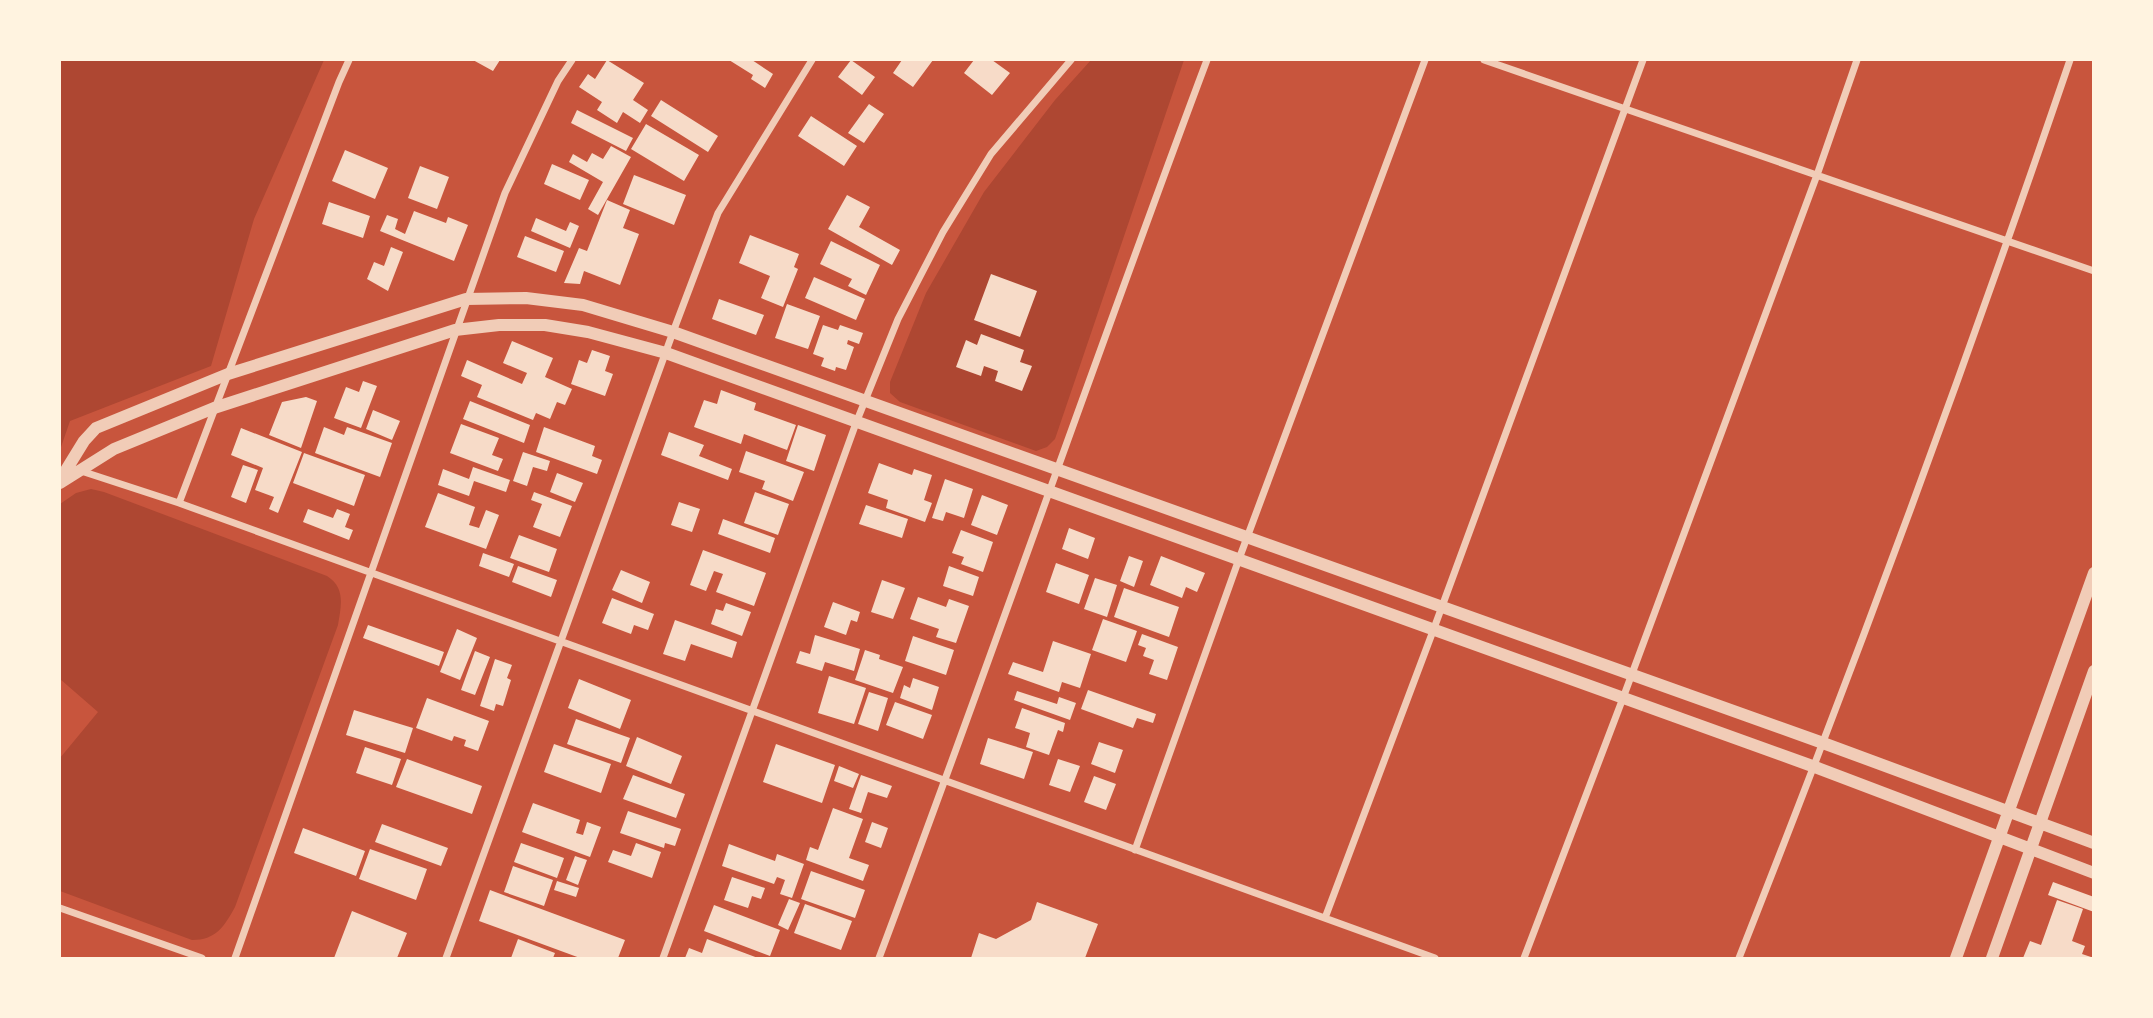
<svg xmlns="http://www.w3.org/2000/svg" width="2153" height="1018" font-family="'Nunito Sans',sans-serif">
  <rect width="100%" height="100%" fill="#c8553d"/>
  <!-- green -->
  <path fill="#ae4732" d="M60,60H324L254,219L211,366L70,421L60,450Z
    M1091,60H1184L1055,439L1047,447L1036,451L900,402L890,393V382L926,293L984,192L1055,100Z
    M91,489L104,492L327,576C346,588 341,606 338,625L235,907C224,927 216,940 192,940L60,891V758L98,712L60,679V504L76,493Z"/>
  <!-- building -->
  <path fill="#f7dbc8" d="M473,60H500L493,71Z
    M607,60L644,83L633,100L648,110L640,123L623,112L617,123L597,110L602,102L579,87L588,74L595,79Z
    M729,60H752L773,74L765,88L751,79L753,75Z
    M851,60L875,77L862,95L838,77Z
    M902,60H933L913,87L893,73Z
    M974,60H992L1010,73L992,95L964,73Z
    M661,100L718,136L708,152L651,116Z
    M869,104L884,114L864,143L848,133Z
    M577,110L633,138L626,151L571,123Z
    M811,116L857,146L844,166L798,136Z
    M646,124L699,155L684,181L631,149Z
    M611,146L631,157L598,215L588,209L603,182L569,162L573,154L587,162L592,153L603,159Z
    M345,150L388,168L375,199L332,181Z
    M552,164L589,180L580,200L544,184Z
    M420,166L449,177L437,209L408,198Z
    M634,175L686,195L674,225L623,204Z
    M847,195L870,207L859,227L900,250L892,265L828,229Z
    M607,200L630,210L623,228L639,234L620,285L584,271L580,284L564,283L579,248L587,251Z
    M329,202L370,216L363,238L322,224Z
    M414,211L446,223L448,217L468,225L454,261L380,231L387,215L398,219L395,229L405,234Z
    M536,218L566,231L570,222L579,226L570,248L531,231Z
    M750,235L799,254L794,267L798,269L783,307L761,298L770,276L739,263Z
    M525,236L564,251L556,272L517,257Z
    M831,241L880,265L866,295L848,286L852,279L820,264Z
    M391,247L403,252L388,291L367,279L374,262L384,266Z
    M991,274L1037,291L1020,337L974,320Z
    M814,277L865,299L856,320L805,298Z
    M719,299L764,315L756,335L712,319Z
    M787,304L820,316L808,349L775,338Z
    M823,325L838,330L840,325L863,333L859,344L848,340L847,344L854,347L846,370L836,367L835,371L821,366L824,358L813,354Z
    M981,334L1024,350L1020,362L1032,366L1022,391L995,381L998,371L984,366L981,376L956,367L966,340L977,345Z
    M512,341L553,358L545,377L572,389L565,405L557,402L550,419L536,413L533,420L477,397L482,385L461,376L467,360L522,384L527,373L503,363Z
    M592,350L610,356L605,371L613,374L605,396L571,384L579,360L587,363Z
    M363,381L377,386L361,428L334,418L346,387L359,392Z
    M721,390L756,403L754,410L796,425L787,450L744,434L741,444L694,427L704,400L717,404Z
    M306,397L317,401L301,448L269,435L282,402Z
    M470,401L530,425L524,443L463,419Z
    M373,410L400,421L392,440L366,429Z
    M461,424L499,438L492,455L503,459L498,471L450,453Z
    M798,425L826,435L814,471L786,461Z
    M324,427L344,435L347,427L392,443L380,477L315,453Z
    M544,427L595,446L592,456L602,460L597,474L536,452Z
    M241,428L302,452L278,513L269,509L274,497L255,490L263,468L231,455Z
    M669,432L704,445L699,456L732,469L728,480L661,455Z
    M746,451L804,472L793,501L762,489L765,481L739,472Z
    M523,452L550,461L547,471L533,467L527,486L513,481Z
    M304,453L365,475L354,506L293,483Z
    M879,463L912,475L914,469L932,475L924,500L932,503L925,522L886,508L888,500L868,493Z
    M243,465L258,470L246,503L231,497Z
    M473,467L510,480L506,492L474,481L469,496L438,485L443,469L469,479Z
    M557,473L583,483L575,502L550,492Z
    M945,479L973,489L964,518L946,512L943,521L932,518Z
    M534,492L572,506L560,537L533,527L542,504L531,500Z
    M755,492L789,504L778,535L744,523Z
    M438,493L475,507L469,525L479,528L486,510L499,515L486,549L425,527Z
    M982,495L1008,505L997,535L971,525Z
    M679,502L700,509L692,532L671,525Z
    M866,505L908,519L902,538L859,524Z
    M308,509L333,518L337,509L350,514L345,527L353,530L349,540L303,522Z
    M723,519L775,538L770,553L718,534Z
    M1069,528L1095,538L1088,559L1062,549Z
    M961,530L993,542L983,572L961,564L964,557L952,553Z
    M519,535L557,549L549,572L510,558Z
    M703,550L766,573L754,606L716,592L723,574L714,571L706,591L690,585Z
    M483,553L514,564L509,577L479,566Z
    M1129,556L1143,561L1134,587L1120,581Z
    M1161,556L1205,573L1197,592L1186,587L1182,598L1150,585Z
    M1056,563L1089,575L1079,604L1046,592Z
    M518,566L557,580L551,597L512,582Z
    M949,566L979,577L973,596L943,586Z
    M621,570L650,582L642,603L612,590Z
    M1095,578L1117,585L1107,617L1084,609Z
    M882,580L905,588L893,619L871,612Z
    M1124,588L1179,607L1169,637L1114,617Z
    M918,597L946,607L949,599L969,606L956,643L936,637L939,629L910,619Z
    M612,598L654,614L648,630L634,625L631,634L602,623Z
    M833,602L860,612L857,622L851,620L846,635L824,627Z
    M726,603L751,612L742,636L711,624L716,609L723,611Z
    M1103,619L1137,631L1126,662L1092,650Z
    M675,620L737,642L732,658L691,644L685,661L663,654Z
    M368,625L444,652L439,666L363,638Z
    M457,629L477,638L460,680L440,672Z
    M1142,634L1178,647L1167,680L1149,674L1154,660L1143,656L1146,648L1138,645Z
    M815,635L860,649L854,671L825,662L822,671L796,663L800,651L810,654Z
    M913,636L954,650L946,675L905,661Z
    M1053,641L1091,654L1080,688L1062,682L1059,692L1008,674L1013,662L1043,672Z
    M865,650L880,655L879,659L903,667L893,693L855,680Z
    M475,651L490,657L475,695L461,690Z
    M495,659L512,665L507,678L511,680L503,706L496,704L494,711L480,706Z
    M829,676L866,688L854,724L818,713Z
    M913,678L939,687L932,710L900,698L904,685L910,688Z
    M579,679L631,700L620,729L568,708Z
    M1088,690L1156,714L1153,723L1137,718L1133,728L1081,709Z
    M1017,691L1057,704L1059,697L1076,703L1070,720L1014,700Z
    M869,692L888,698L878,731L858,724Z
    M427,698L489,721L478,751L464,746L466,740L454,736L452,741L416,728Z
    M895,702L932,715L923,739L886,725Z
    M1022,708L1065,723L1063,732L1058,730L1049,755L1026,747L1030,733L1015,728Z
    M354,710L413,728L405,753L346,735Z
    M576,719L630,738L621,763L567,744Z
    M637,737L682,756L671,784L626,766Z
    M988,738L1033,752L1024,779L980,764Z
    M1099,742L1123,750L1115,773L1091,764Z
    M554,744L611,764L601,793L544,772Z
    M776,744L835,765L822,803L763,782Z
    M365,747L401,759L392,785L356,773Z
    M407,759L482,786L472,814L396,787Z
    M1058,759L1080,766L1070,792L1049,785Z
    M839,766L859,774L853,788L834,781Z
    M633,775L685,794L676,818L623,799Z
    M861,775L892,786L887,798L868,792L861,813L849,809Z
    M1094,776L1116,784L1106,810L1084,802Z
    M533,803L580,820L576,833L583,835L587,822L601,827L590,857L522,832Z
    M833,808L863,819L849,858L869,865L863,881L806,860L810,847L818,850Z
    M628,811L681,829L675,846L665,843L664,848L620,833Z
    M872,822L888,828L881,848L865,842Z
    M382,824L448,848L441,866L375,842Z
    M303,828L365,851L356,876L294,853Z
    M521,843L564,858L557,878L514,862Z
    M636,843L661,852L652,878L608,862L613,850L631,856Z
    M729,844L775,861L777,854L804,864L792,898L780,894L785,880L777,877L774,884L722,866Z
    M370,849L427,869L416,900L359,879Z
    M575,856L587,860L578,885L566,880Z
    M513,866L553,880L544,906L504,892Z
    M811,871L865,890L855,918L801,899Z
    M732,877L765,888L761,899L752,896L748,908L724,900Z
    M557,881L579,888L576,897L554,890Z
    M2053,882L2094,897V912L2048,895Z
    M490,890L625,940L618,958H580L479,921Z
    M789,899L800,903L788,930L778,925Z
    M2057,900L2083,909L2072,941L2085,946L2082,954L2094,958H2023L2030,941L2041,945Z
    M1037,902L1098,924L1085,958H971L979,933L996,939L1031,920Z
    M805,904L852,921L841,950L794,933Z
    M714,905L780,930L770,956L704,931Z
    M352,911L407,933L397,958H334Z
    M518,939L555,953L553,958H511Z
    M707,939L758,958H685L689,948L702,953Z"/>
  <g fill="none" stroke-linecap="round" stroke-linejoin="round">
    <!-- minor -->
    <path stroke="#f1ccb7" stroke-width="7" d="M1484,60L2094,271
      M78,470L179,503L1435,958
      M179,503L339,82L349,60
      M1135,850L1239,559L1425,60
      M60,908L202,958
      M1325,918L1433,631L1643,60
      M235,958L505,193L558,81L572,60
      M446,958L673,332L718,213L812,60
      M663,958L856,423L898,319L943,232L991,154L1071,60
      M879,958C991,660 1095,358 1207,60
      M1524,958L1623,698L1817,175L1857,60
      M1739,958C1856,662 1967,362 2070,60"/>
    <!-- tertiary -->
    <path stroke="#f1ccb7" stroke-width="12" d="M60,480L84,441L96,428L228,374L466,299L526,298L583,305L673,332L1823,743L2094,843
      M60,483L114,449L214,408L455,330L499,325H545L588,332L666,353L1815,767L2094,873
      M1956,958L2094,573
      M1992,958L2094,671"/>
  </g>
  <!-- border -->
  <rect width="2153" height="1018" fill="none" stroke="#fff3e0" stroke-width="122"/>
</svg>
